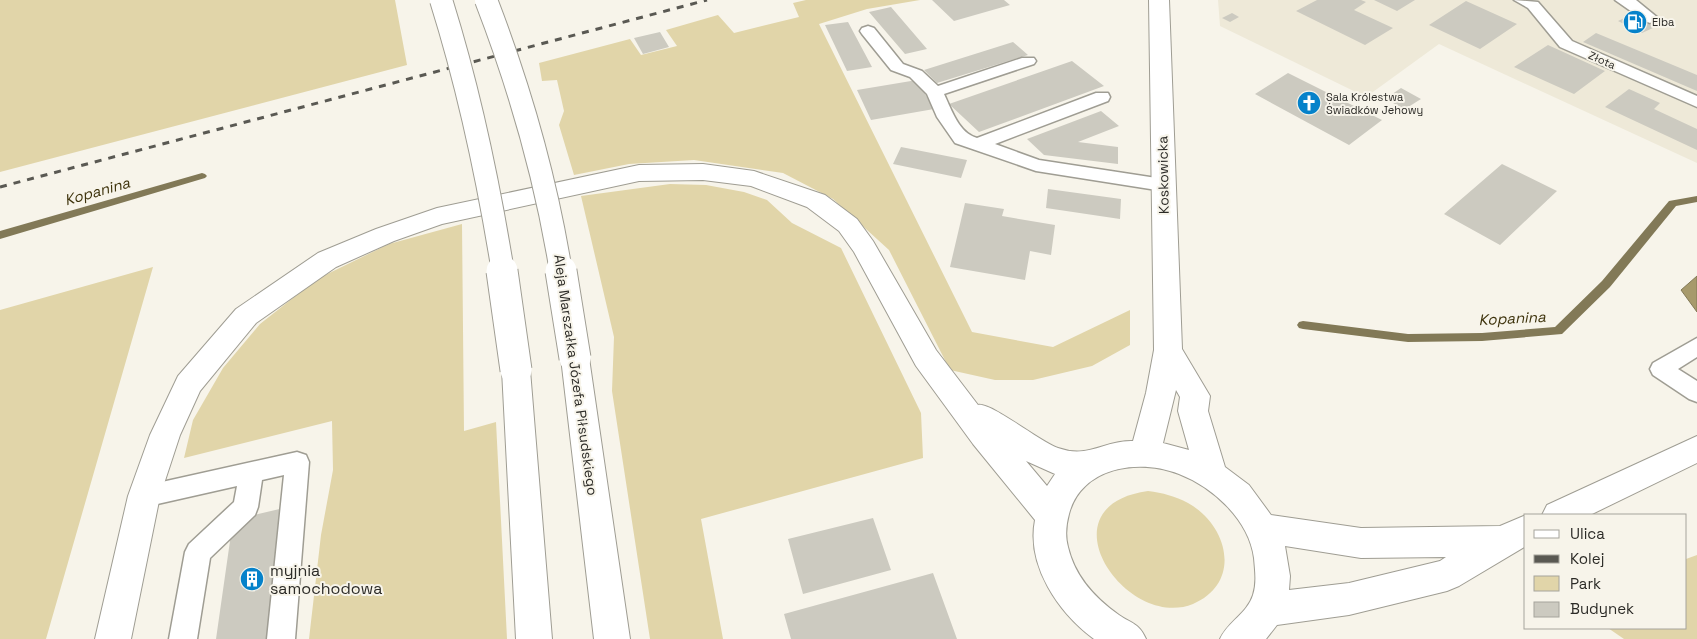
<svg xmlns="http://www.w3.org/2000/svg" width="1697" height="639" font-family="'Space Grotesk',sans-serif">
  <rect width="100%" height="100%" fill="#f7f4ea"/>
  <!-- built -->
  <path fill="#eee9d8" d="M1218,0H1697V163L1439,44L1366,97L1220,26Z"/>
  <!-- green -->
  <path fill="#e1d5a9" d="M0,0H395L407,65L0,172Z
    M806,0H920L867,9L819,24L972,332L1053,347L1130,310V345L1092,366L1033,380H995L950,370L889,250L833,199L783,173L694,160L629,164L574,175L559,125L564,111L557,80L542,81L539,63L630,39L641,55L677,46L666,30L718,15L734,33L799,17L793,3Z
    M670,184L706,185L744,192L767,200L792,223L841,248L921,413L923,458L701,519L723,639H650L612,391L614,337L581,196Z
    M462,224L464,431L496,422L507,639H309L321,535L333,470L332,421L184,458L193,420L223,368L260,324L317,279L389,244Z
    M153,267L46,639H0V310Z
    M1148,491C1163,493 1175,496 1188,503C1229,526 1242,583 1193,604C1126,631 1040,506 1148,491Z
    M1697,555V639H1624L1608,628H1686V559Z"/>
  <!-- water -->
  <path fill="#a79a6c" stroke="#827957" d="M1697,276V312L1681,290Z"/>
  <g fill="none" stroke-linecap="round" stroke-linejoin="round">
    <!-- stream -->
    <path fill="#827957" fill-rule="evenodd" d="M202,173L205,174L207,176L205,178L0,239V231Z
      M1697,196V202L1676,206L1610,287L1562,334L1482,341L1408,342L1303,329L1299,328L1297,325L1299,322L1303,321L1408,334L1482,333L1555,327L1602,281L1669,201Z"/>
  </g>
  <!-- building -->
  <path fill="#cccac0" d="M932,0H1004L1010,5L954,21Z
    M1317,0H1361L1366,2L1354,10L1393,28L1365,45L1296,11Z
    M1374,0H1415L1397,11Z
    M1466,1L1517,24L1480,49L1429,25Z
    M891,7L927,49L905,54L869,12Z
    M1232,13L1239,17L1230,22L1222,18Z
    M1631,15L1655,27L1642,33L1618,21Z
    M848,22L872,67L847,71L825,25Z
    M660,32L669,47L643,54L634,38Z
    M1596,33L1697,75V91L1583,42Z
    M1013,42L1028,55L937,83L924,70Z
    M1548,45L1605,71L1574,94L1514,67Z
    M1072,61L1104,86L979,132L949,104Z
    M1288,73L1382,120L1349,145L1255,94Z
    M917,80L934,109L871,120L857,90Z
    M1401,88L1421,99L1405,109L1385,99Z
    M1629,89L1660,103L1654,109L1697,129V150L1605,107Z
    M1101,111L1119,126L1078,142L1118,147V164L1044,155L1027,139Z
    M901,147L967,160L961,178L893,164Z
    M1502,164L1557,191L1500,245L1444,214Z
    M1048,189L1121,199L1120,219L1046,208Z
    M965,203L1004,209L1002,216L1055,225L1051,255L1030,251L1025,280L950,267Z
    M288,507L274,639H216L233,520Z
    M873,518L891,570L803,594L788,539Z
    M933,573L957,639H791L784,614Z"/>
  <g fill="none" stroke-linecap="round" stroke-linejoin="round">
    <!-- lane casing -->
    <g stroke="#9f9d93" stroke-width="3">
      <path id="lane" d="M1514,0L1538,2L1572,41L1697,96V107L1560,47L1528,8Z
        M1615,0H1636L1658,18L1650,23L1645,21Z
        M868,26L874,28L903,64L922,71L938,86L1022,58H1034L1036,61L1034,64L944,94C952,111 959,133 977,138L1096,93H1108L1110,97L1108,101L995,144L1039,160L1163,179L1170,181L1172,185L1170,189L1163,191L1036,171L955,143L937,117L927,94L910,77L891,70L862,34L860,31L862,28Z
        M1697,338V357L1678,369L1697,381V402L1689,399L1653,375L1650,369L1653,363Z
        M297,452L306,455L309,462L295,639H267L284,475L262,480L258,507L255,515L210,558L197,639H169L185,552L189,544L234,502L237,486L144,507L135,504L132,496L135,488Z"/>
    </g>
    <!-- secondary casing -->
    <g stroke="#9f9d93" stroke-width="2">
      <path id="secondary" d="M1149,0H1169L1182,349L1210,396L1208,411L1225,467L1249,485L1271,515L1361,528L1500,526L1526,515V546L1459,586L1447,591L1349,615L1277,625L1266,639H1220C1228,621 1247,614 1253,595C1257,583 1255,570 1254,558C1249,520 1213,487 1179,474C1139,458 1081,467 1069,514C1066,525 1065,536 1068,547C1075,577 1095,598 1119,615C1132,624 1139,623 1146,639H1094C1059,613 1026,566 1035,520L973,444L916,366L854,252L839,231L807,207L751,186L703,180L639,181L442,224L394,241L336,267L256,323L200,391L180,435L160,496L131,639H95L128,496L150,435L178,376L236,309L318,253L376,229L437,208L639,165L703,164L754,171L825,195L857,219L873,241L936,350L978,405C991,402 1040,442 1058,448C1089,459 1104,440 1133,441L1146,393L1154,350ZM1176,390L1180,397L1178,411L1189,450L1163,443ZM1026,461L1055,474L1047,486ZM1285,546L1361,558L1446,557L1440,561L1349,583L1289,590L1290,576Z
        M575,347L585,350L589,358L630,639H594L561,358L565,350Z
        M516,359L526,362L530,370L552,639H516L502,370L506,362Z
        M1697,436V463L1590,515H1542L1547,505Z"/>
    </g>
    <!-- lane -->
    <use href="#lane" fill="#fff" fill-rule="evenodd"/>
    <!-- secondary -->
    <use href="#secondary" fill="#fff" fill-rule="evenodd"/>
    <!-- rail -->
    <path stroke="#5a5953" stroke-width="3" stroke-dasharray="7 7" stroke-linecap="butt" d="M0,187L707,0"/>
    <!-- secondary-bridge-far1 casing -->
    <g stroke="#9f9d93" stroke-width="24" stroke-linecap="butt">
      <path id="secondary-bridge-far1" d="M441,0C469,89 488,179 503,272
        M486,0C520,88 546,179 561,272"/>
    </g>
    <!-- secondary-bridge casing -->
    <g stroke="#9f9d93" stroke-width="33" stroke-linecap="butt">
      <path id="secondary-bridge" d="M502,271L516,370
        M561,271L575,358"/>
    </g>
    <!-- secondary-bridge-far1 -->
    <use href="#secondary-bridge-far1" stroke="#fff" stroke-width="22"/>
    <!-- secondary-bridge -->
    <use href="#secondary-bridge" stroke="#fff" stroke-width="31"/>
  </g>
  <!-- icons -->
  <defs>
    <g id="fuel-disc" transform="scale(1.25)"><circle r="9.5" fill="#0682ca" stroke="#f7f4ea"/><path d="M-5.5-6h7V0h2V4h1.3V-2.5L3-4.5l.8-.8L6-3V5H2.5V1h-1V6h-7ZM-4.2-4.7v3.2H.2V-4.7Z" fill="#fff"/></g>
    <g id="church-disc" transform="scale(1.25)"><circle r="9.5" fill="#0682ca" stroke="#f7f4ea"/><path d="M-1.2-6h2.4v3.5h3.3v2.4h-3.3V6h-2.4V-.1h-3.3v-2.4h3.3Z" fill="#fff"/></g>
    <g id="building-disc" transform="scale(1.25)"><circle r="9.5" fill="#0682ca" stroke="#f7f4ea"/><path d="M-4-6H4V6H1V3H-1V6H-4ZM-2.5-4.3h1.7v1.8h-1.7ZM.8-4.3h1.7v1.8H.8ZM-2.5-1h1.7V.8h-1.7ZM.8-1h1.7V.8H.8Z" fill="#fff"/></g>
  </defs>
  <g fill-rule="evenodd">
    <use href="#fuel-disc" x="1635" y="22"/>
    <use href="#church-disc" x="1309" y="103"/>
    <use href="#building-disc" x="252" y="579"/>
  </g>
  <g text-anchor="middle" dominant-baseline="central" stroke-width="4" stroke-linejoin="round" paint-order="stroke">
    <!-- far-poi labels -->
    <g font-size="11" fill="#2c2b27" stroke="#f7f4ea" text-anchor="start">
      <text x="1652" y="22">Elba</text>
      <text x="1326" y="97">Sala Królestwa<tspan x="1326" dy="13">Świadków Jehowy</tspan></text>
    </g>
    <!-- far-street labels -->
    <g font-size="11" fill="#2c2b27" stroke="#f7f4ea">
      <text transform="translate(1602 60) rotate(24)">Złota</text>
    </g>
    <!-- street labels -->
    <g font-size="14" fill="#2c2b27" stroke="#f7f4ea">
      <text transform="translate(1163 175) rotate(-91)">Koskowicka</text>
      <text transform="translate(576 375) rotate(82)">Aleja Marszałka Józefa Piłsudskiego</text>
    </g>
    <!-- water labels -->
    <g font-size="15" font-style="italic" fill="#3d320b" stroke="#f7f4ea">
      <text transform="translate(97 191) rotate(-16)">Kopanina</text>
      <text transform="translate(1512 318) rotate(-3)">Kopanina</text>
    </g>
    <!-- near-poi labels -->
    <g font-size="16" fill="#2c2b27" stroke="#f7f4ea" text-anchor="start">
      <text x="270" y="570">myjnia<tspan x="270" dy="18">samochodowa</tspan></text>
    </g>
  </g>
  <!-- legend -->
  <rect x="1524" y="514" width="162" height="115" fill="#f7f4ea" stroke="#a6a49c"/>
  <rect x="1534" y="530" width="25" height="8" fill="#ffffff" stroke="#a6a49c"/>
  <text x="1570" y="539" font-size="15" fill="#2c2b27">Ulica</text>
  <rect x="1534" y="555" width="25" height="8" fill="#5a5953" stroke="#a6a49c"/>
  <text x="1570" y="564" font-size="15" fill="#2c2b27">Kolej</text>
  <rect x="1534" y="576" width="25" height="15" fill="#e1d5a9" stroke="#a6a49c"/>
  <text x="1570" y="589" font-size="15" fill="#2c2b27">Park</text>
  <rect x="1534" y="602" width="25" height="15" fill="#cccac0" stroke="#a6a49c"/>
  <text x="1570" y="614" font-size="15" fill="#2c2b27">Budynek</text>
</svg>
